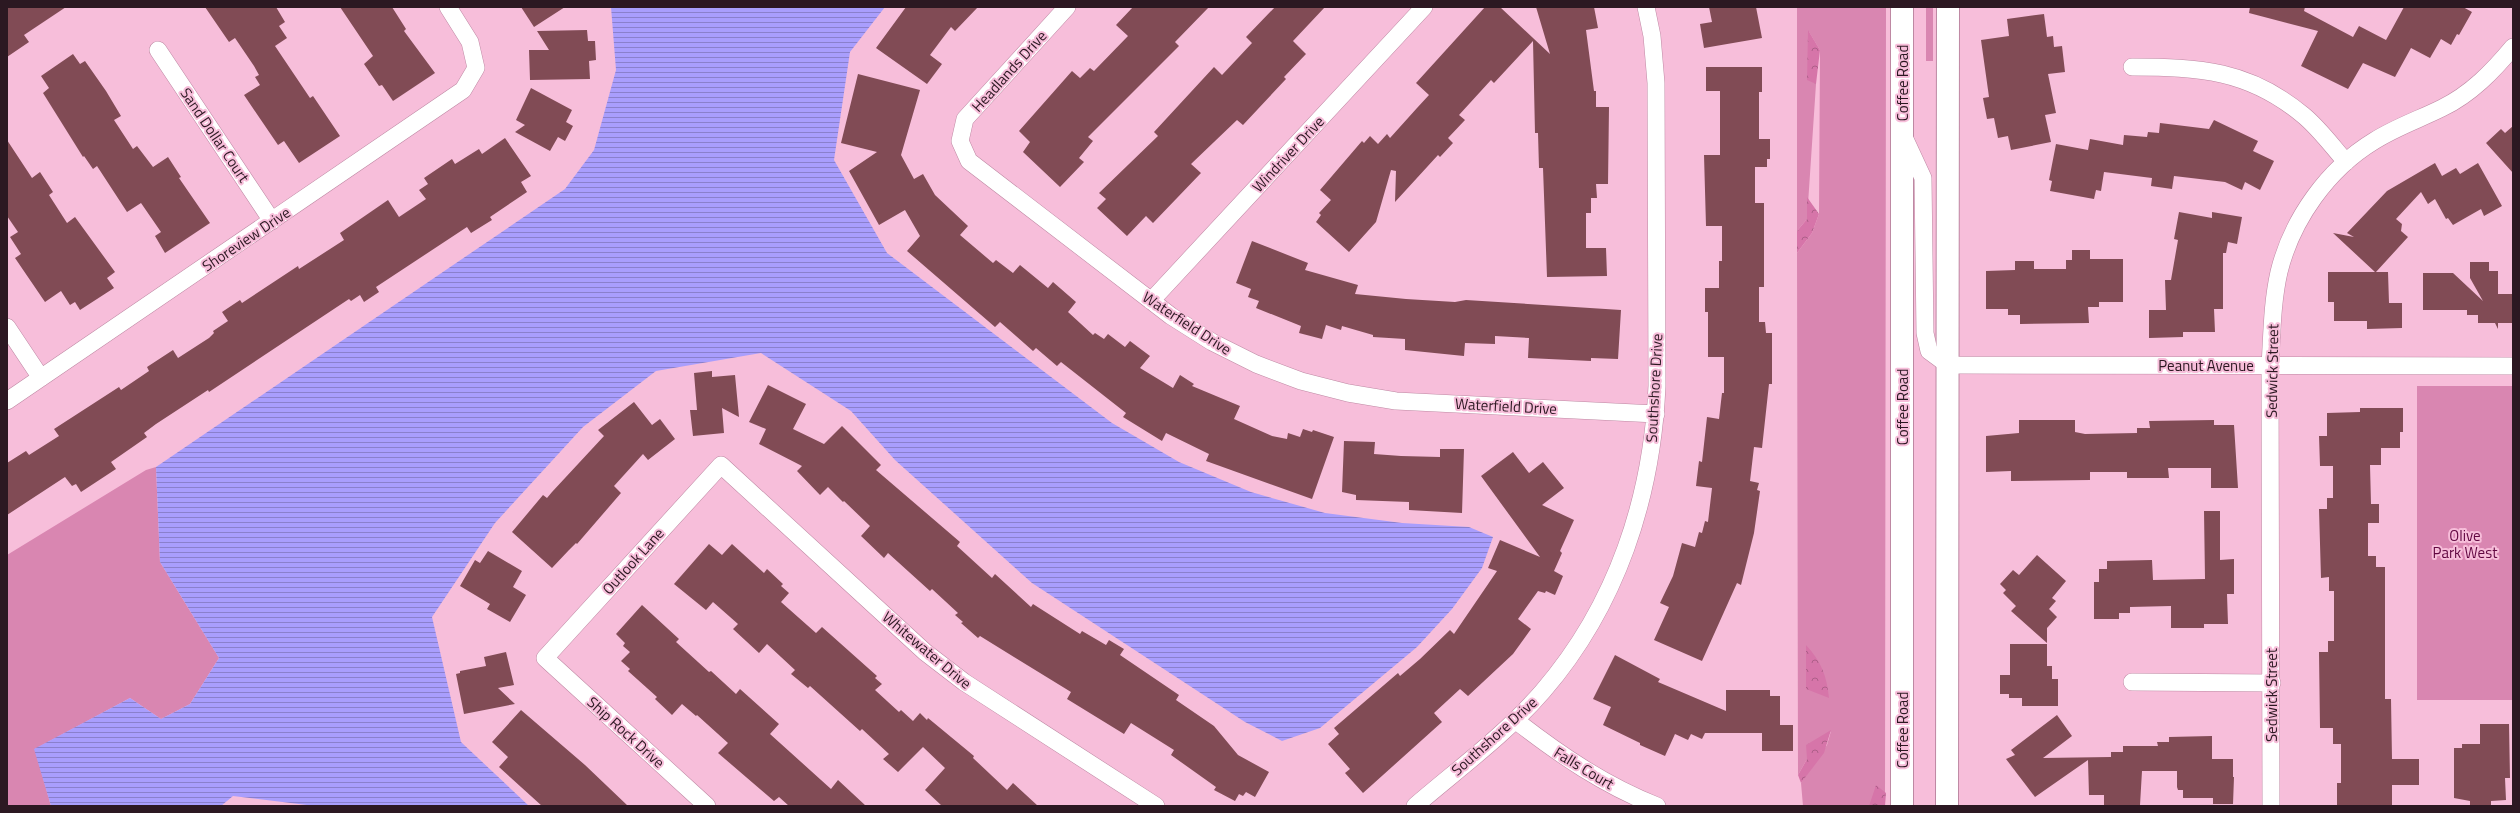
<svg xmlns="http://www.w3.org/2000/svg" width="2520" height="813" font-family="'Titillium Web',sans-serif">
  <defs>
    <pattern id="forest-crowns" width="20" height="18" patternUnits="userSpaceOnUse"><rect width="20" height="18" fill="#d675a9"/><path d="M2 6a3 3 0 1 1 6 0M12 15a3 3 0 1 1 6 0" fill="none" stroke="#ae5f89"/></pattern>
    <pattern id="water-rules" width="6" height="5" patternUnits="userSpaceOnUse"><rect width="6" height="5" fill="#a99efd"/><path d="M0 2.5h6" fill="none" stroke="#8a80cc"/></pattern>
  </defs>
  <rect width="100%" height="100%" fill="#f7beda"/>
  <!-- green -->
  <path fill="#d986b1" d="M1797,7H1886L1885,806H1803L1801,783L1827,745L1831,731L1807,759L1798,775L1797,253L1812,233L1819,214L1820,50L1809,32L1812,81L1816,84L1807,219L1797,231Z
    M1926,7H1933V61H1926Z
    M2417,386H2513V700H2417Z
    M156,467L160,562L219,658L190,704L161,719L130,698L35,749L51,806H7V555L146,470Z"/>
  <!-- forest -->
  <path fill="url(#forest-crowns)" d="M1808,30L1820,50L1816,84L1807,80Z
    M1807,197L1819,214L1812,233L1797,253V231L1807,219Z
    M1806,645C1821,661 1827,676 1829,698L1806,689Z
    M1831,730L1824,753L1801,783L1798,775L1807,759L1806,745Z
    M1876,785L1886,793L1885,806H1869Z"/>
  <!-- water -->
  <path fill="url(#water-rules)" d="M611,7H885L850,52L834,160L887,253L1112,423L1179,462L1251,492L1325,513L1402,523L1469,527L1493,537L1482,568L1452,609L1417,647L1320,728L1282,741L1245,722L1032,583L895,460L851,411L761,353L656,371L583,427L495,523L432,617L461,742L529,806H315L233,796L221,806H51L34,749L130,698L161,719L190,704L219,658L160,562L156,467L565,189L594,150L616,70Z"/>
  <!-- building -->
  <path fill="#814b55" d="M7,7H66L24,35L29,42L7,57Z
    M205,7H276L285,22L279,26L287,38L275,46L310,98L313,96L340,136L299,163L284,141L278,145L244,95L260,85L255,77L259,75L254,66L235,38L229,42Z
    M340,7H392L406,29L404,31L435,73L393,101L382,85L379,86L364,64L373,56Z
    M521,7H565L534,27Z
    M906,7H978L955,31L951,27L930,55L942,64L927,84L876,48Z
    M1133,7H1209L1175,42L1179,46L1088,137L1093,141L1079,158L1084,162L1060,187L1023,152L1030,142L1019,131L1072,71L1080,78L1090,68L1094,71L1128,36L1116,25Z
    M1275,7H1325L1293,41L1306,54L1284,77L1286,79L1243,125L1237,120L1191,164L1201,173L1153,223L1146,216L1127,236L1097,208L1106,199L1099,193L1158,136L1154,132L1214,67L1222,75L1252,43L1246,37Z
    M1485,7H1500L1550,54L1536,7H1594L1598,28L1586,30L1594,91H1596V107H1609L1608,184H1596L1597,198H1591V213H1586V248H1606L1607,276L1547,277L1543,168H1539L1538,133H1535L1533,41L1494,83L1491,80L1459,115L1465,120L1448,138L1453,143L1440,157L1438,155L1395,202L1396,171L1391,170L1376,222L1349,252L1316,222L1321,215L1319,213L1331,200L1320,190L1362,141L1364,143L1370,136L1378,144L1387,134L1390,138L1417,108L1429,95L1416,83Z
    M1709,7H1756L1762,38L1704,48L1700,24L1712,22Z
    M2250,7H2305L2304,11L2353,37L2359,26L2386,40L2404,7H2463L2472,12L2459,35L2457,34L2451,45L2441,39L2430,58L2411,48L2395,77L2363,63L2348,89L2301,66L2318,31L2249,13Z
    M2044,14L2047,37L2053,36L2054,47L2062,46L2065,72L2048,74L2056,113L2045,115L2051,142L2011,150L2008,136L1998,138L1994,118L1987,119L1983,98L1989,97L1981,40L2009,36L2007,19Z
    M587,30L588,41H595L596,60L589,61L590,79L530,80L529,50H549L537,31Z
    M73,54L80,64L85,61L106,91L121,116L114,120L133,149L137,146L153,167L168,157L181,177L179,178L210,223L165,253L155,236L161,232L141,203L127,212L97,166L93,169L84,156L83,157L43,93L49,88L41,76Z
    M1706,67H1762V92H1759V139H1770V159H1767V167H1755V203H1764V287H1759V322H1765L1766,333H1772V384H1769L1762,448L1754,447L1750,481L1759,483L1757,490L1760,491L1754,533L1741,585L1737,583L1702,661L1654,640L1669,607L1660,603L1673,576L1682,543L1695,547L1699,532L1702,533L1705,521L1708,522L1712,488L1696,486L1699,461L1702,462L1707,417L1719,419L1722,393H1724V357H1708V312H1705V288H1719V261H1722V226H1706L1704,155H1720V91H1706Z
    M858,74L920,90L901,155L914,179L923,174L935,195L968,226L960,235L993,263L996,260L1013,273L1020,265L1048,288L1053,282L1076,302L1068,312L1093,335L1095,333L1104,339L1108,334L1125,347L1130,341L1150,356L1140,368L1173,388L1180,375L1194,384L1192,386L1240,406L1234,419L1272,436L1287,439L1288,433L1300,437L1303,429L1312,432L1313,430L1334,437L1312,499L1206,461L1209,454L1166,433L1162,441L1123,417L1126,413L1061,362L1057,366L1036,348L1033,351L1000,322L995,327L907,251L920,236L905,210L879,225L849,171L877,152L841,143Z
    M531,88L572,110L566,122L573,126L565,141L558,137L550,151L515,132L525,125L516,120Z
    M2214,120L2258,141L2253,151L2274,161L2260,190L2245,182L2242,190L2225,182L2174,176L2172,189L2151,186L2152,178L2104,172L2101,191L2096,190L2094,199L2050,191L2052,181L2049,180L2056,144L2088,150L2090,139L2123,145L2124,135L2147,137L2148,132L2159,133L2160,123L2209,129Z
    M2513,126V173L2486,143L2501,129L2505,133Z
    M505,138L531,176L521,182L527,192L490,217L492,220L471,233L467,227L376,287L379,292L364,302L360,295L351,301L349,299L209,392L208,390L156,424L144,433L147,437L111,462L116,469L81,492L76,484L72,486L65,477L7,515V463L26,451L29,455L59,436L54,429L119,387L121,390L149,371L147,367L173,350L178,358L209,338L214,333L213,331L228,321L222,312L240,300L242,303L298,266L299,269L344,240L340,233L388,200L399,217L426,199L419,190L428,184L424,178L452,159L455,164L479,149L482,154Z
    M7,140L32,178L40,172L53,192L49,195L67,223L75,217L115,272L107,278L114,288L80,310L75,302L70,305L61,291L45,302L15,258L21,254L10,237L18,232L7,216Z
    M2435,163L2442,176L2456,168L2460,174L2478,163L2502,206L2484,216L2481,209L2453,225L2448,218L2446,219L2435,199L2428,204L2421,192L2396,219L2402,224L2401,231L2408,237L2376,272H2388L2389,303H2402V328L2367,329V321H2334V302H2328V272H2375L2333,233L2354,237L2347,233L2387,191Z
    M2179,212L2212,218V212L2242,217L2237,244L2228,242L2226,253H2223V309H2214L2215,332H2183V337L2149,338V310H2166L2165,280H2171L2178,240L2174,239Z
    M1252,241L1308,263L1305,270L1358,285L1355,294L1406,299L1455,302L1466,300L1621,310L1618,359L1591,358V361L1528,358L1529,338L1495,336V344L1465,343L1464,356L1405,350V339L1373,337V335L1342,326L1341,330L1326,325L1322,339L1299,333L1301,326L1256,308L1259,301L1248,297L1251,289L1236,283Z
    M2072,250H2090V259H2123V302H2099V307H2088L2089,323L2020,324V315H2008V309H1986V271L2015,270V261H2034V269H2066V260H2072Z
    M2470,262H2489V271H2498V294H2513V323H2498V329L2495,323H2478V315H2467V310H2423V273H2453L2483,301L2470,278Z
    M712,371V377L735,375L739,417L722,408L724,433L693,436L690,410H697L694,373Z
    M768,385L806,404L793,429L824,444L842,426L881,465L876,470L960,542L957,546L992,578L995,574L1031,607L1033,604L1080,634L1082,631L1106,645L1109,640L1124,649L1120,655L1179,695L1176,700L1214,726L1238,755L1269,772L1255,797L1246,792L1243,796L1239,794L1235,801L1214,790L1216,787L1171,755L1174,750L1131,723L1124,734L1067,699L1071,692L980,636L978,638L961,623L963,622L955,615L958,613L932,589L930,591L888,553L884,558L861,536L870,526L844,501L843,502L828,487L820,495L797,471L802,466L759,444L766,429L749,422Z
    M634,402L652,425L660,419L675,439L648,460L643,454L614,486L621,493L577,544L576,543L569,550L552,568L512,532L543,495L547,498L552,492L604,436L598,430Z
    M2360,408H2403V432H2400V448H2381V465H2370L2371,504H2379V523H2368V556H2376V567H2385V699H2391L2392,759H2419V785H2392V806H2337V783H2341V744H2333V728H2320L2319,652H2328V641H2334V591H2329V577L2321,578L2319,509H2327V498H2333V466H2320L2319,436H2327V413L2360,412Z
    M2019,420H2075V432L2085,434L2137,433V428H2150L2149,421L2214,420V425H2234L2238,488H2211V468H2168L2169,478H2127V472H2090V480L2011,481V471L1986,472V436L2019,433Z
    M1344,441L1375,442L1374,454L1401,456L1440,457V449H1464L1462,513L1409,510V502L1356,500V495L1342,492Z
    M1513,452L1529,473L1543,462L1564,488L1542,505L1574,520L1560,551L1562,553L1554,571L1563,576L1555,595L1546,591L1545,593L1538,591L1518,619L1531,629L1513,654L1468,696L1460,689L1434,713L1442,722L1363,793L1345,773L1350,769L1328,744L1339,734L1334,728L1398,673L1400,676L1420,659L1450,630L1454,634L1497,571L1488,568L1500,540L1540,557L1481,476Z
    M2204,511H2220V560L2234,559V594H2227L2228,624H2204V628H2171V606L2130,607V613H2119V619H2094V582H2099V569H2107V561L2152,560L2153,580L2205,579Z
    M709,544L722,555L732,544L764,573L767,569L783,584L781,586L789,593L781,602L816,633L822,627L877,676L875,678L882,684L875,690L899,712L901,710L913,721L920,713L927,720L928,718L974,756L973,758L1007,790L1013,783L1038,806H942L925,790L945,768L923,747L898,772L883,759L889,754L862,729L860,731L810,686L808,688L791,674L795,670L767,644L759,653L733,629L738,624L713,602L706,610L674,584Z
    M488,551L522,571L513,587L526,595L510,622L487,609L490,604L460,586L475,560L480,563Z
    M2037,555L2066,581L2052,598L2056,601L2049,609L2057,617L2047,628V643L2011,611L2016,606L2003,593L2006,590L2000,584L2013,570L2019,575Z
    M642,605L679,639L676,642L709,672L711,671L736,694L740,689L779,724L770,734L831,789L838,780L866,806H789L779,797L774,801L718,753L728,743L697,715L696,716L682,704L672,715L655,699L657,697L628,671L630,669L621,661L630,652L623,646L625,643L616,634Z
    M2010,644H2047V666H2052V679H2058V706H2022V698H2009V694H2000V675H2010Z
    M506,652L514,685L498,688L515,704L464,714L456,674L460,673V671L486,666L484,657Z
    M1615,655L1660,679L1658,682L1726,711V690H1770V696H1780V725H1793V751H1762V733H1705L1702,739L1691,734L1688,740L1675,734L1665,756L1640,745V743L1603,725L1611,707L1593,699Z
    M521,710L585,765L628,806H542L499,767L508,757L492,742Z
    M2057,715L2072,736L2043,758L2111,757V752H2123V746H2158L2157,742H2169V737L2212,736V759H2233V777H2234L2233,804H2213V798H2183V790H2178L2177,787V771H2142L2140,805H2104V795H2089L2088,760L2035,797L2006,759L2015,755L2011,750Z
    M2480,724H2509L2510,778H2505L2506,800L2491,801V806H2470V801L2454,798V748H2462V744H2480Z"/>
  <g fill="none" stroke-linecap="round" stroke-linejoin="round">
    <!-- street casing -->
    <g stroke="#be88a3" stroke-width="18">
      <path id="street" d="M1067,7L965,119L960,141L969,161L1171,316L1212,342L1256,364L1301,381L1348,393L1396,401L1656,414
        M158,50L272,221
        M2132,67C2199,67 2249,70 2303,115C2319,128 2332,146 2346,162
        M1904,137L1923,178L1925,333L1929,351L1948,365L2513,366
        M1151,301L1424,7
        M7,327L41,378
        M7,401L463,90L476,68L470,42L448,7
        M2132,682L2272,683
        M1515,720C1560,755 1604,785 1657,806
        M707,806L545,658L721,465L925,652L964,682L1156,806
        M1415,806C1458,769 1506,734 1543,691C1617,605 1652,498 1657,386L1656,83L1652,36L1646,7
        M2271,806L2270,366C2272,334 2272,303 2279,272C2292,219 2328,169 2374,141C2396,127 2420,119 2442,108C2471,94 2493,71 2513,47"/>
    </g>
    <!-- secondary casing -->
    <g stroke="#be88a3" stroke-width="24">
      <path id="secondary" d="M1902,806V7
        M1947,806L1948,7"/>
    </g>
    <!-- street -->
    <use href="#street" stroke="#fff" stroke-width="17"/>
    <!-- secondary -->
    <use href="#secondary" stroke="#fff" stroke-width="22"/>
  </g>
  <g text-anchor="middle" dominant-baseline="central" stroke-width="4" stroke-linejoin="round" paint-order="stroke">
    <!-- street labels -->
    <g font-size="15" fill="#2c1822" stroke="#f7beda">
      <text transform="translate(1009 71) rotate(-48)">Headlands Drive</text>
      <text transform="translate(1902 83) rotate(-90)">Coffee Road</text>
      <text transform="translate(215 135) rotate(56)">Sand Dollar Court</text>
      <text transform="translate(1288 154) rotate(-47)">Windriver Drive</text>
      <text transform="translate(246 239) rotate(-34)">Shoreview Drive</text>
      <text transform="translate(1187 323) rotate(33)">Waterfield Drive</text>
      <text x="2206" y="365">Peanut Avenue</text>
      <text transform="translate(2272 371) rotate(-89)">Sedwick Street</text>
      <text transform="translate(1654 388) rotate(-87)">Southshore Drive</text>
      <text transform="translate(1506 406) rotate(3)">Waterfield Drive</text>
      <text transform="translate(1902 407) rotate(-90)">Coffee Road</text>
      <text transform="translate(633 561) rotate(-48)">Outlook Lane</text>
      <text transform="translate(927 650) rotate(40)">Whitewater Drive</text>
      <text transform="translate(2271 695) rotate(-90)">Sedwick Street</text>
      <text transform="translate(1902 730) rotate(-90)">Coffee Road</text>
      <text transform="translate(626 732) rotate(42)">Ship Rock Drive</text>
      <text transform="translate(1494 736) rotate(-42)">Southshore Drive</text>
      <text transform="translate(1584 768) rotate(31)">Falls Court</text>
    </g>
    <!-- park labels -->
    <g font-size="15" fill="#610741" stroke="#f7beda">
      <text x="2465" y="535">Olive<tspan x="2465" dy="17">Park West</tspan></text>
    </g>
  </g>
  <!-- border -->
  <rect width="2520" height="813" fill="none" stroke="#2c1822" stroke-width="16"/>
</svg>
